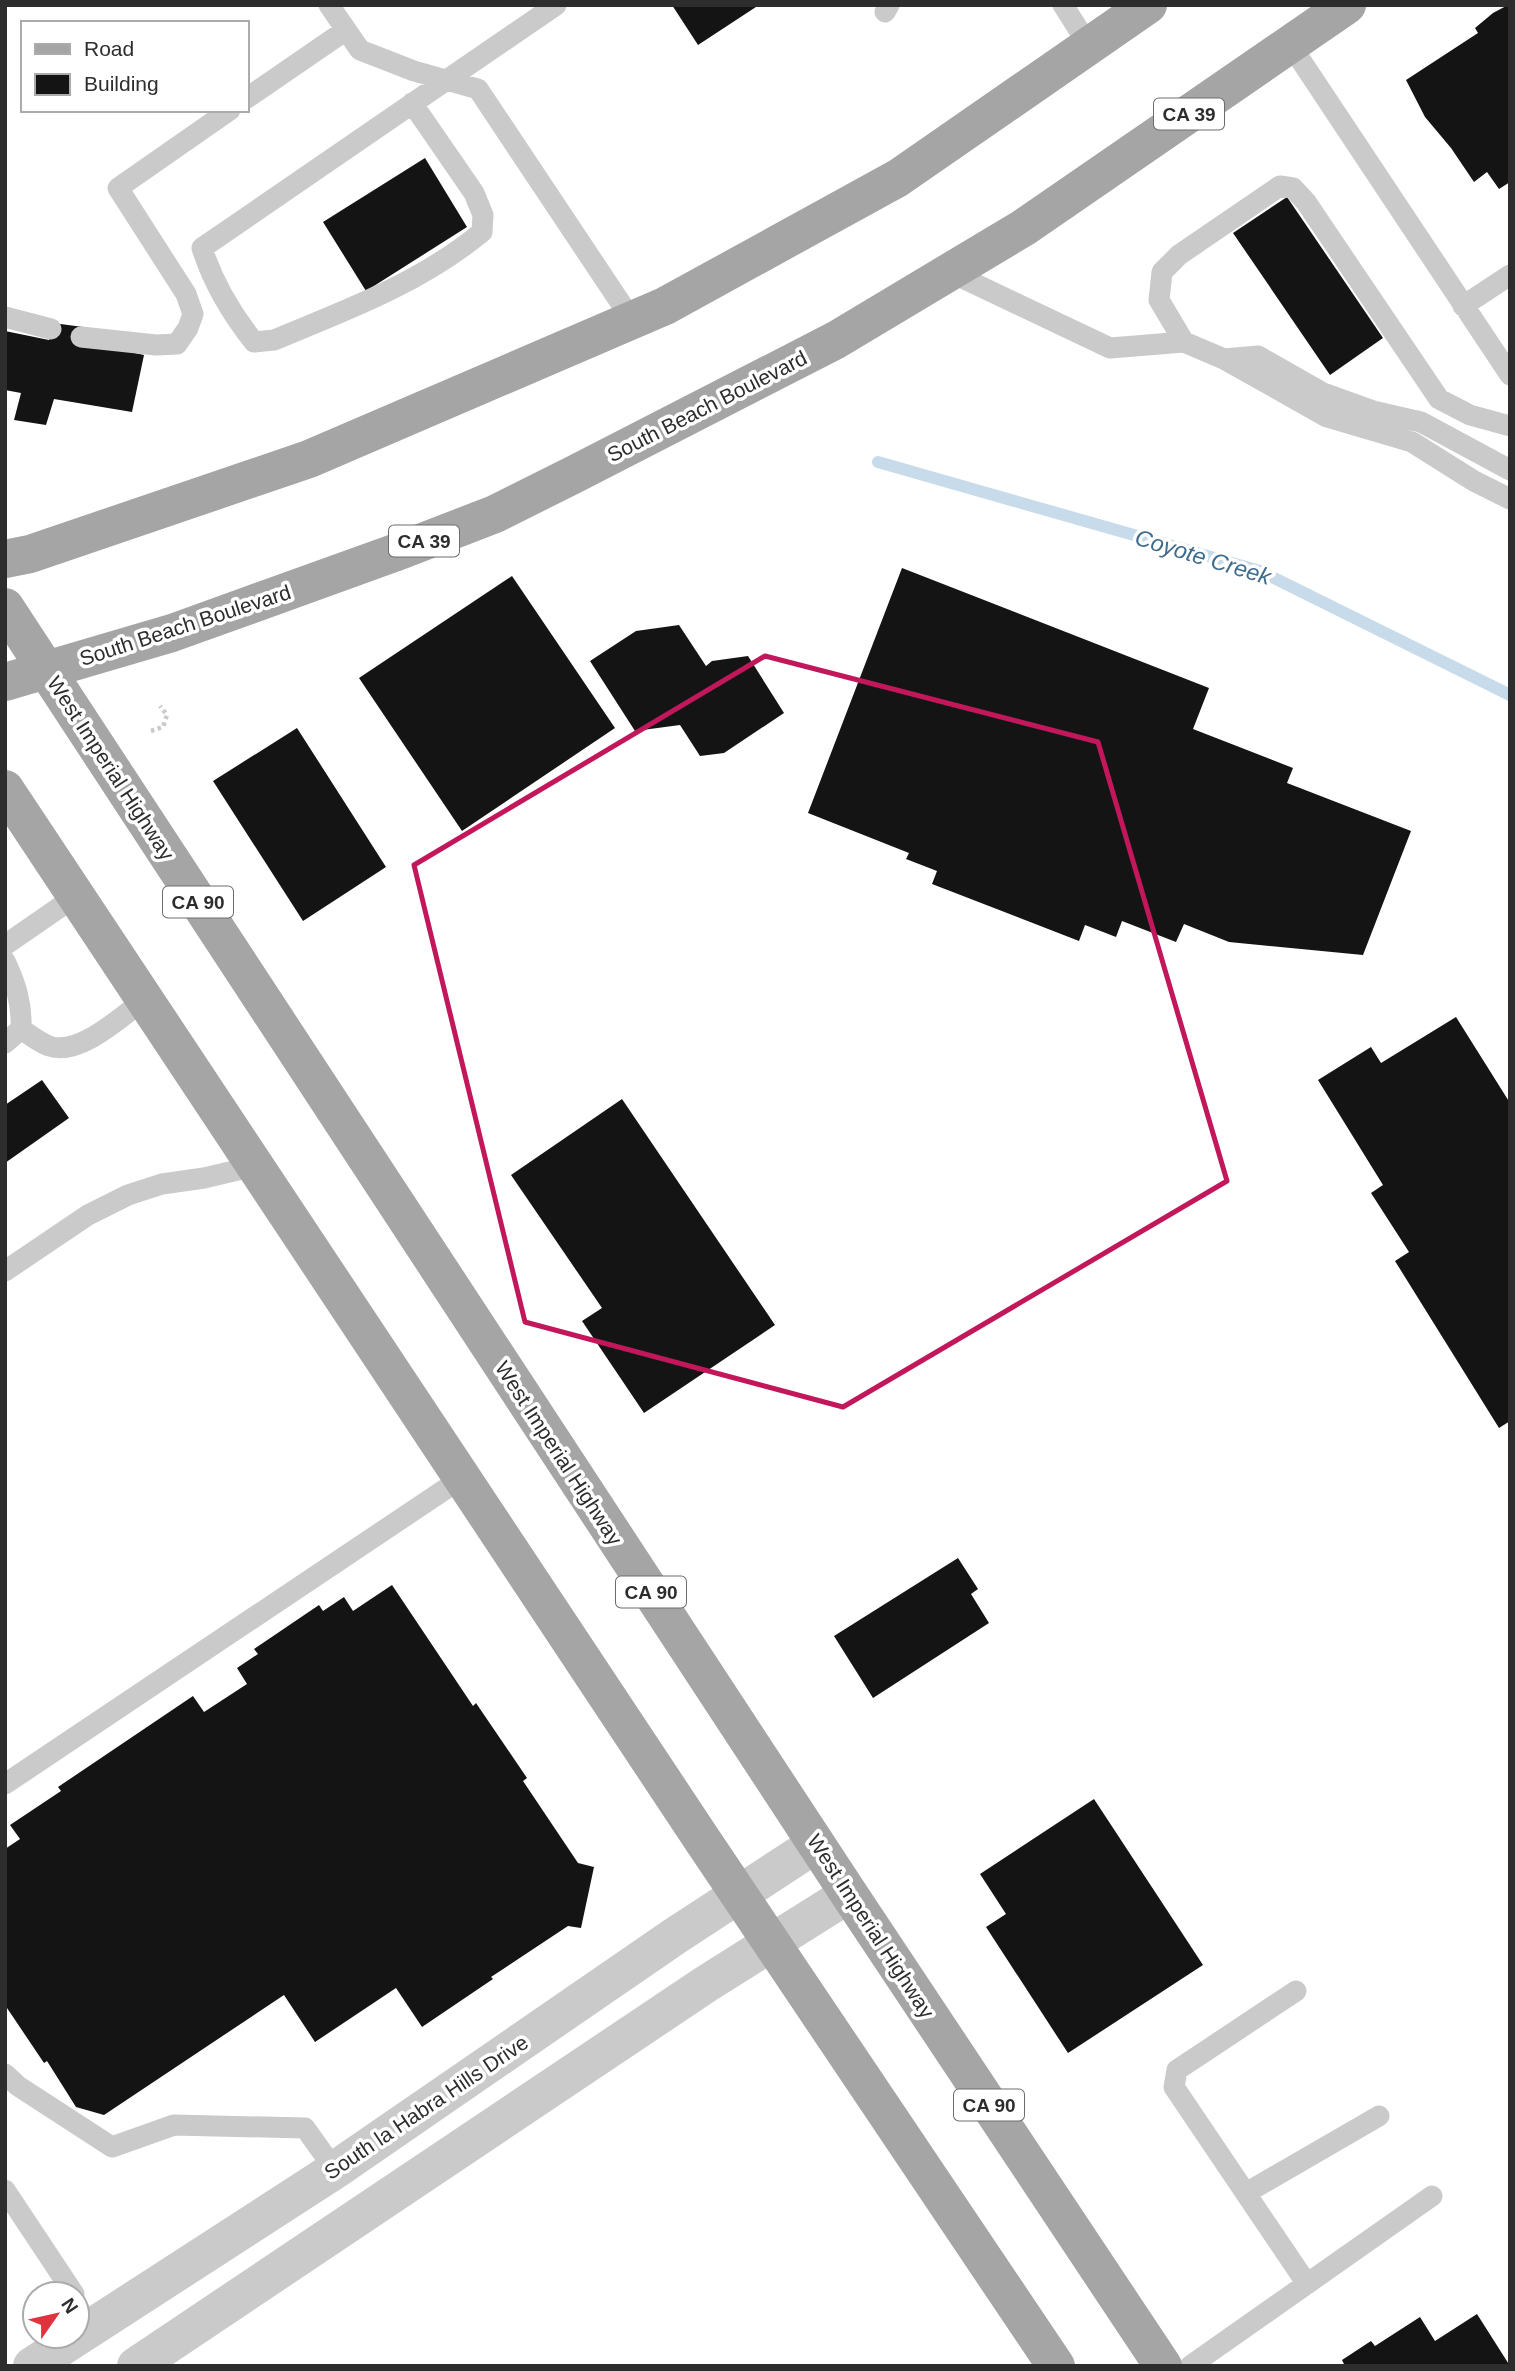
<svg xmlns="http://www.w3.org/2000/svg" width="1515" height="2371" font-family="Helvetica,sans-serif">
  <rect width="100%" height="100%" fill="#fff"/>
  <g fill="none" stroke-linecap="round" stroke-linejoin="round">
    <!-- stream -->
    <path stroke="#c7dbea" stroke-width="12" d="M878,462L1260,571L1510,695"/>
  </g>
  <!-- building -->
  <path fill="#141414" d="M672,5H759L698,45Z
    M1508,5H1510V182L1499,189L1487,172L1474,182L1451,148L1425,117L1406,80L1478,33L1475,28L1493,13Z
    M425,158L467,227L366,291L323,222Z
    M1287,197L1383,338L1330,375L1233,233Z
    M53,323L83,327L80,341L144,355L132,412L54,399L46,425L14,420L21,393L5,390V331L49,340Z
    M902,568L1209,688L1193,729L1293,768L1287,783L1411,831L1363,955L1229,942L1184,924L1176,942L1122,921L1116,937L1085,925L1079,941L932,884L937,871L906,859L909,853L808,813Z
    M512,576L615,728L462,831L359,678Z
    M679,625L706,666L712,661L748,656L784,713L724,753L700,756L680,725L635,731L590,661L636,631Z
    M297,728L386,867L303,921L213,781Z
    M1456,1017L1510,1103V1421L1499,1428L1395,1261L1409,1252L1371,1193L1383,1185L1318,1080L1371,1047L1381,1063Z
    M42,1080L69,1118L5,1163V1105Z
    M622,1099L775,1325L644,1413L582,1321L602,1308L511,1175Z
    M958,1558L978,1589L971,1594L989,1623L873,1698L834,1636Z
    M392,1585L473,1706L476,1703L527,1778L523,1781L578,1863L594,1867L581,1928L568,1926L491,1977L493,1979L422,2027L396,1988L315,2042L284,1995L104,2115L76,2107L47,2061L44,2063L5,2005V1849L20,1839L10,1825L61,1791L58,1787L193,1696L204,1712L247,1684L237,1668L258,1654L254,1649L319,1605L323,1611L344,1597L353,1611Z
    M1094,1799L1203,1965L1068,2053L986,1927L1006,1914L980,1874Z
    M1477,2314L1510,2366H1345L1342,2360L1371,2341L1375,2346L1420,2317L1435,2341Z"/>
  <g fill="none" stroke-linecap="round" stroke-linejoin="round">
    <!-- path -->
    <path stroke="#cacaca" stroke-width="4.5" stroke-dasharray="3.5 3.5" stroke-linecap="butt" d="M151,731L163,727L167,715L160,706"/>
    <!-- service -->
    <path stroke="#cacaca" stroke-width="21" d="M329,5L360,50L414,71L478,89L632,320
      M1063,5L1089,46
      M885,12L889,5
      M1290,44L1510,375
      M247,98L346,30
      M412,103L474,193L483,215L482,232C420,283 347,310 274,340L254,342C231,313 213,283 202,248L556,5
      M950,272L1110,348L1184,342
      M1463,306L1510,275
      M5,317L51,329
      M81,337L156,345L177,344L188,328L193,314L186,294L118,188L230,110
      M1224,359L1258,356L1323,393L1373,411L1421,422L1510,470
      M1510,426L1470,415L1439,399L1306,202L1293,188L1280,186L1179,255L1162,272L1159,300L1184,342L1224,359L1327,417L1412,442L1474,481L1510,499
      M5,945L76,896
      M5,961C16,984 22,1004 21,1029L5,1043
      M21,1029C30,1035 40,1043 49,1046C79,1057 122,1016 145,999
      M5,1271L88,1215L128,1195L162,1184L204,1178L255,1166
      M5,1784L462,1478
      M1296,1991L1177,2070L1174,2087L1307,2284
      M5,2074L18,2086L112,2147L174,2125L305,2128L335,2170
      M5,2190L74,2294
      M1246,2193L1379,2116
      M1190,2366L1432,2196"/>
    <!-- minor -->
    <path stroke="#cacaca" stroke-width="38" d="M32,2366L335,2170L675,1936L816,1844
      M136,2366L706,1984L849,1894"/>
    <!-- primary -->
    <path stroke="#a5a5a5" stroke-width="38" d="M5,559L30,554L309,459L665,306L898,178L1148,5
      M5,607L849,1894L1163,2366
      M5,682L172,633L394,553L495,514L575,474L836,340L1023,228L1347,5
      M5,789L701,1838L1056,2366"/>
  </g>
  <!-- marked area -->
  <path fill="none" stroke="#c2185b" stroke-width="5" stroke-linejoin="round" d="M765,656L1098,742L1227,1181L843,1407L525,1322L414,865Z"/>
  <g text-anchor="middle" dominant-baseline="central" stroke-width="7" stroke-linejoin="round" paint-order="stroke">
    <!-- shield labels -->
    <g fill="#fff" stroke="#6c6c6c" stroke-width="2">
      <rect x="1154" y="98.5" width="70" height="31" rx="5"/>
      <rect x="389" y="525.5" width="70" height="31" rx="5"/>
      <rect x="163" y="886.5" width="70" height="31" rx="5"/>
      <rect x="616" y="1576.5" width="70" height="31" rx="5"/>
      <rect x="954" y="2089.5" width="70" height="31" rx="5"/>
    </g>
    <g font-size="19" font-weight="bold" fill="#2d2d2d">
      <text x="1189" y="114">CA 39</text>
      <text x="424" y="541">CA 39</text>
      <text x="198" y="902">CA 90</text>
      <text x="651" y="1592">CA 90</text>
      <text x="989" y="2105">CA 90</text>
    </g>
    <!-- street labels -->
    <g font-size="21" fill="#2d2d2d" stroke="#fff">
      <text transform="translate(707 406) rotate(-27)">South Beach Boulevard</text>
      <text transform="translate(185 625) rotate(-18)">South Beach Boulevard</text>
      <text transform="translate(111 768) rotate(57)">West Imperial Highway</text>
      <text transform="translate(559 1453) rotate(57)">West Imperial Highway</text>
      <text transform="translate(871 1926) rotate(57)">West Imperial Highway</text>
      <text transform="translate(426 2107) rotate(-34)">South la Habra Hills Drive</text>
    </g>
    <!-- water labels -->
    <g font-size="23" font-style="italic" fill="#3e6c8c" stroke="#fff">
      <text transform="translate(1203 557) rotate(17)">Coyote Creek</text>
    </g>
  </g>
  <!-- border -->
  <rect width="1515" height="2371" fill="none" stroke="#2d2d2d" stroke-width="14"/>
  <!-- legend -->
  <rect x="21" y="21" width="228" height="91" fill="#ffffff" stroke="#ababab" stroke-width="2"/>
  <rect x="35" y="44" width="35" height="10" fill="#a5a5a5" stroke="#ababab" stroke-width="2"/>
  <text x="84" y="56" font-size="21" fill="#2d2d2d">Road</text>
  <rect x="35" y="74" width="35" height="21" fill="#141414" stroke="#ababab" stroke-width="2"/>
  <text x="84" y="91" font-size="21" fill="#2d2d2d">Building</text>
  <!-- north arrow -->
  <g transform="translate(56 2315) rotate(56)"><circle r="33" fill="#ffffff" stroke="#ababab" stroke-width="2"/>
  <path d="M0-5L12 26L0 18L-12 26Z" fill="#df333d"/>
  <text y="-10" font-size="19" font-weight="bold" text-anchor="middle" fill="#2d2d2d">N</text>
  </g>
</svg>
